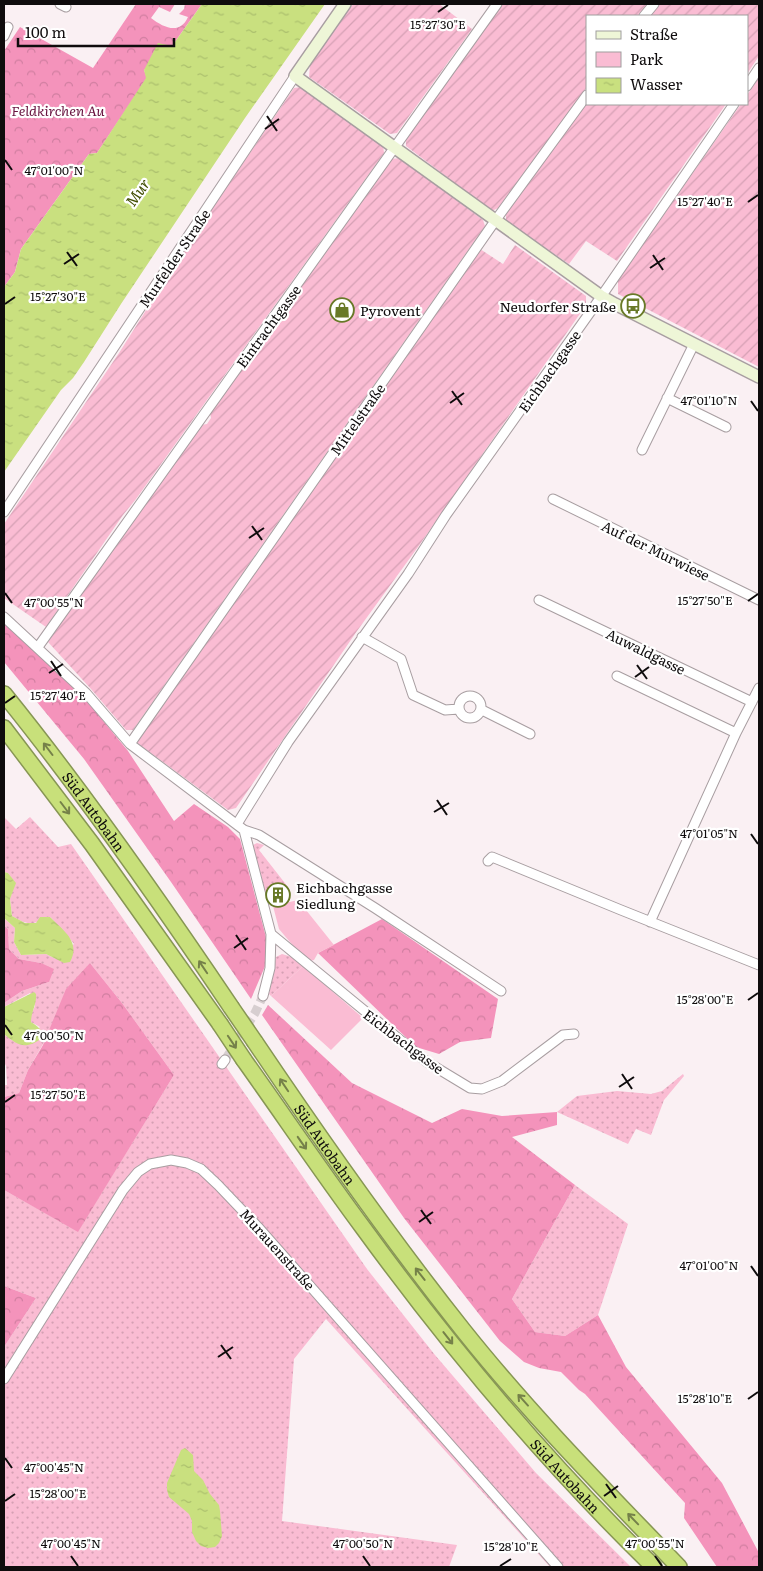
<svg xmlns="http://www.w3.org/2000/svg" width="763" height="1571" font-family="Literata,serif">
  <defs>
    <pattern id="grass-dots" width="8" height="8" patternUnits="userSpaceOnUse" patternTransform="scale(1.25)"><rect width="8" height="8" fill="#fabcd3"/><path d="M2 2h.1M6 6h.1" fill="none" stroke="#d5a0b4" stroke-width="1.8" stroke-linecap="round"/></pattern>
    <pattern id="forest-crowns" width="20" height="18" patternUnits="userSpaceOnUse" patternTransform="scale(1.25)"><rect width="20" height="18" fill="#f493bb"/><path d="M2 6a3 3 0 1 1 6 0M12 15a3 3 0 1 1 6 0" fill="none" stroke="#d07ea0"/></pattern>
    <pattern id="garden-furrows" width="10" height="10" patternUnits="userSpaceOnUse" patternTransform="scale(1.25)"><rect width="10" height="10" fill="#fabcd3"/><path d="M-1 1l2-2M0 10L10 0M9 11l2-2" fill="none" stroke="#d5a0b4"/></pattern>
    <pattern id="water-ripples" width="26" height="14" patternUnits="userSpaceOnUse" patternTransform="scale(1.25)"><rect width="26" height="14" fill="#c9e07f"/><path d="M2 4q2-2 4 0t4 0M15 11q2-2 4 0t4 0" fill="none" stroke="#abbf6d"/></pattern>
  </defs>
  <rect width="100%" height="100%" fill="#faf0f3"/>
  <!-- grass -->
  <path fill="url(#grass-dots)" d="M4,817L16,829L30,817L58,847L71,844L367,1269L435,1355L536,1473L631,1567H550L326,1319L294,1359L282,1521L457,1545L449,1567H4V1347L36,1298L4,1286V1190L78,1231L174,1075L122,1003L90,963L28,1070L19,1093L4,1097V1085H7L6,1066L4,1062V1034L10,1039L22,1045L40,1027L31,1022V1015L35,1006L30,993L4,1007V1003L22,991L49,982L41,963L19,959L9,949L8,929L4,926V918L15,928L14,942L21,955L46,954L56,959L74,944L66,934L50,917C32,925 29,926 12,916L10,899L15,883L8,873L4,872Z
    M257,843L264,845L259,850L288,887L269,890L264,893L253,845Z
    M282,954L292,957L303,966L271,996L269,994L276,957Z
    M683,1074L684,1076L664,1100L651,1135L636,1129L628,1144L557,1112L577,1096L617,1091L651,1094L662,1091Z
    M575,1185L628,1224L598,1315L565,1336L535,1332L512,1299Z"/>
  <!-- forest -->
  <path fill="url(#forest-crowns)" d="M136,4H175L170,12L159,7L151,18C164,28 180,35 188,17L179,14L184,9L185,4H202L172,46L144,70L147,78L97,153L89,154L21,249L15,272L4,287V51L20,27L93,68Z
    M4,622L86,700L128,751L174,821L194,804L228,827L240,839L267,941L266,964L251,999L171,882L84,759L4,662Z
    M382,919L498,999L491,1038L460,1042L439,1054L416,1047L318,953Z
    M4,926L8,929L9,949L19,959L41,963L54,969L49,982L22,991L4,1003Z
    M90,963L122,1003L174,1075L78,1232L4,1190V1097L19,1093L28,1070L43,1045L66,989Z
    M268,1005L352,1083L432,1123L462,1109L502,1116L557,1112V1125L512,1137L575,1185L512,1299L535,1332L565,1336L598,1315L626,1367L722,1483L759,1553V1567H717L684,1518L685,1503L585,1394L579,1390L561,1372L539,1368L524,1362L500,1341L404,1218L262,1015Z
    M4,1286L36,1298L4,1347Z"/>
  <!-- park -->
  <path fill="#fabcd3" d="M298,900L334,945L318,953L314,960L310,961L295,948L279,929L273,906Z
    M303,966L363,1018L331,1050L271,996Z"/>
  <!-- garden -->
  <path fill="url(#garden-furrows)" d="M353,4H439L472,29L397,133L390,134L309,77L310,64Z
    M502,4H647L638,16H587V87L498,208L492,211L406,146V139Z
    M659,4H759V56L747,74V16H650Z
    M759,77V367L618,294V280L741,104H747V95Z
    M301,87L383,145L384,153L136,499L123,515L46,627L4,598V524L119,353L186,247L294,88Z
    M587,103V104H726L617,261L586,241L569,264L506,221V213Z
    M400,158L483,220L485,226L133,730H126L91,689L48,642L80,595L201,425L207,424L211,418L210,413L391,159Z
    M515,245L586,296V305L418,547L357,631L236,808L228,810L136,742L480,249L503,264Z"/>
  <!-- water -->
  <path fill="url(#water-ripples)" d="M202,4H325L245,118L121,304L84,362L73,378L61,390L4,472V287L15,272L21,249L89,154L97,153L146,78L144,70L158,43L172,46Z
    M4,872L8,873L16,883L10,899L12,916L25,923H36L40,917H50C64,931 81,942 70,962L64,963L46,954L21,955L14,942L15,928L4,918Z
    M34,992L36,994C37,1004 31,1012 31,1022C38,1027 43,1029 42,1038C26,1050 18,1046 4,1034V1007Z
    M185,1448L193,1455L194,1471L203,1480L210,1494L219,1505L220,1511L222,1536L219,1543L215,1547L208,1548L201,1546L196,1541L192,1532V1521L189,1514L169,1497L167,1490V1483L181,1450Z"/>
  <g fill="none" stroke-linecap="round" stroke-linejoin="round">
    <!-- street-tunnel -->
    <path stroke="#d7ced0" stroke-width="9" stroke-dasharray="9 4.5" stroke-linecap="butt" d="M225,1060L255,1013L263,996"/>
    <!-- street casing -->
    <g stroke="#a89ea1" stroke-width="11">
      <path id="street" d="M60,4L66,7
        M644,16L654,4
        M4,36L8,27
        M747,86L759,68
        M667,398L726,427
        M642,450L694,344
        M553,499L759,600
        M4,512L295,76
        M539,600L752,702
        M4,617L86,693L130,744L244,830L271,934L270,968L263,996
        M362,637L401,659L413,695L445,710L459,709
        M38,647L497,4
        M617,676L736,733
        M459 707a11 11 0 1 1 22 0a11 11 0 1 1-22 0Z
        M482,710L530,734
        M130,744L495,221L587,95
        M237,824L288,742L408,574L446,515L596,304L734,104
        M244,830L259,835L375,908L501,991
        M488,861L492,857L621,910L759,965
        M650,922L736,733L759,688
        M271,934L427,1062L470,1088L482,1089L502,1081L563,1035L574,1034
        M222,1064L225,1060
        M4,1379L123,1190L138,1172L150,1164L171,1160L187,1163L201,1169L218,1185L258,1227L558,1567"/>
    </g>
    <!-- secondary casing -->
    <g stroke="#a89ea1" stroke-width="14">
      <path id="secondary" d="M345,4L295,76L601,296L615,304L759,377"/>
    </g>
    <!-- highway casing -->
    <g stroke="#879654" stroke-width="18">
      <g id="highway">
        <path id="s1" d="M4,694C85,794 159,900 231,1007"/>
        <path d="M4,728L92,844L220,1024"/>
        <path id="s2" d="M255,1042C321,1140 389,1237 463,1330C529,1413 605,1490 679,1567"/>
        <path id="s3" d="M244,1060C284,1116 323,1174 364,1229C450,1347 549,1465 654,1567"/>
      </g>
    </g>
    <!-- street -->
    <use href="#street" stroke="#fff" stroke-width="9"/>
    <!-- secondary -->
    <use href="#secondary" stroke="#eef6d7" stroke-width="11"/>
    <!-- highway -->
    <use href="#highway" stroke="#c8e07a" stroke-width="15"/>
    <!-- highway-bridge casing -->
    <g stroke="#879654" stroke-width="18" stroke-linecap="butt">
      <path id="highway-bridge" d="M231,1007L255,1042
        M220,1024L244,1060"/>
    </g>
    <!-- highway-bridge -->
    <use href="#highway-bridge" stroke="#c8e07a" stroke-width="15"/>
  </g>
  <!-- one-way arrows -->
  <defs><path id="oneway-shaft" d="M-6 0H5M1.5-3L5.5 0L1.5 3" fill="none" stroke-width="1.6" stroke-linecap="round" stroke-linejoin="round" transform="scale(1.25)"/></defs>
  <g stroke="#758149">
    <use href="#oneway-shaft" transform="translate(48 749) rotate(-127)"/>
    <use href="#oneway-shaft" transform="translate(65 808) rotate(53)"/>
    <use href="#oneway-shaft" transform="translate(203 967) rotate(-124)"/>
    <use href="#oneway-shaft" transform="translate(232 1042) rotate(56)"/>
    <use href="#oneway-shaft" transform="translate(284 1085) rotate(-124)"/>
    <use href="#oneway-shaft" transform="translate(302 1143) rotate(55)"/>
    <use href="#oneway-shaft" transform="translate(420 1274) rotate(-128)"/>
    <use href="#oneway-shaft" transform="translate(448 1338) rotate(52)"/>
    <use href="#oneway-shaft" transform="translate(523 1400) rotate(-132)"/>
    <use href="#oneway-shaft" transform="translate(633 1519) rotate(-134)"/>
  </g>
  <!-- ticks -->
  <path fill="none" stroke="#0f0c0d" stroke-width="2" d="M438,12L448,5M267,116L277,131M265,129L279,119M5,160L12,170M748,202L758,195M67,252L77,266M653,255L663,270M64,264L79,254M650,268L665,258M5,304L15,297M452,391L462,405M751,401L758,411M450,403L464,393M252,526L262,540M249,538L264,528M5,593L12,603M748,601L758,594M51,661L61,676M637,665L647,679M49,673L63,664M635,677L649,667M5,703L15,696M437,800L447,815M434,812L449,803M751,834L758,844M236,935L246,950M234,948L248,938M748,1000L758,993M5,1025L12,1035M622,1074L632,1089M619,1087L634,1077M5,1102L15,1095M421,1210L431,1224M419,1222L433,1212M751,1266L758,1276M221,1345L231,1359M218,1357L233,1347M748,1399L758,1392M5,1458L12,1468M606,1484L616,1498M604,1496L618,1486M5,1501L15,1494M71,1556L78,1566M363,1556L370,1566M655,1556L662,1566M500,1566L511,1559"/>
  <!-- icons -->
  <defs>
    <g id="bus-ring" transform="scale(1.25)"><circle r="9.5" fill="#fff" stroke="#687927" stroke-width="1.5"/><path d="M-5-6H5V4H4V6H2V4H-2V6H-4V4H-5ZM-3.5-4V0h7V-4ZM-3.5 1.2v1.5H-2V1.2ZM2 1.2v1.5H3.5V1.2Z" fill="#687927"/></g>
    <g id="shop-ring" transform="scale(1.25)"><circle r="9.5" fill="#fff" stroke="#687927" stroke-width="1.5"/><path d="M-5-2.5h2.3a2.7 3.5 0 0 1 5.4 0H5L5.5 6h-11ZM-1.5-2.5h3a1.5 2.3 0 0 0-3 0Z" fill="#687927"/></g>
    <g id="building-ring" transform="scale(1.25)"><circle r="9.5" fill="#fff" stroke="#687927" stroke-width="1.5"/><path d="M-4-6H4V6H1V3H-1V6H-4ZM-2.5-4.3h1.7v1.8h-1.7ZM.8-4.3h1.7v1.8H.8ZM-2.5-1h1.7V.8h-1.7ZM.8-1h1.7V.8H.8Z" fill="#687927"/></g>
  </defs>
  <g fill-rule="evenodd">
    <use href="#bus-ring" x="633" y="306"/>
    <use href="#shop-ring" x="342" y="310"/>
    <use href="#building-ring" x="278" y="895"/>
  </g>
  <g text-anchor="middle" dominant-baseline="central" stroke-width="4.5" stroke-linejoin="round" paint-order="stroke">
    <!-- park labels -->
    <g font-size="14" font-style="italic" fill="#691440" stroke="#fff">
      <text x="58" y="110">Feldkirchen Au</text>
    </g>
    <!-- street labels -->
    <g font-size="14" fill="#0f0c0d" stroke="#fff">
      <text transform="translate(174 258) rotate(-56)">Murfelder Straße</text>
      <text transform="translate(268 326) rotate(-54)">Eintrachtgasse</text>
      <text transform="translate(549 371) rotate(-55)">Eichbachgasse</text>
      <text transform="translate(357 419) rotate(-55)">Mittelstraße</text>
      <text transform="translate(656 550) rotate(26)">Auf der Murwiese</text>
      <text transform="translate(646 651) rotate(26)">Auwaldgasse</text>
      <text stroke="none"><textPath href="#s1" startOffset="148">Süd Autobahn</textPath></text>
      <text transform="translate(404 1041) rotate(37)">Eichbachgasse</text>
      <text stroke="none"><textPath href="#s2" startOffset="124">Süd Autobahn</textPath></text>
      <text transform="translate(278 1249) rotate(48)">Murauenstraße</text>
      <text stroke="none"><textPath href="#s3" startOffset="526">Süd Autobahn</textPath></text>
    </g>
    <!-- poi labels -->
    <g font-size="14" fill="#0f0c0d" stroke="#fff" text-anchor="start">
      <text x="616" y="306" text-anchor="end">Neudorfer Straße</text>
      <text x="360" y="310">Pyrovent</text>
      <text x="296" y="887">Eichbachgasse<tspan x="296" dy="16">Siedlung</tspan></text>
    </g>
    <!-- water labels -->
    <g font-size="15" font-style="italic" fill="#424f04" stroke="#fff">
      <text transform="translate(137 192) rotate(-55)">Mur</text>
    </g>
  </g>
  <g font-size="12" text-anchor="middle" fill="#0f0c0d" stroke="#fff" stroke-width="4.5" stroke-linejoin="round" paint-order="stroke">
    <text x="438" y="29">15°27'30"E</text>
    <text x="54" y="175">47°01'00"N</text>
    <text x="705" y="206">15°27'40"E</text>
    <text x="58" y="301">15°27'30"E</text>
    <text x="709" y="405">47°01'10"N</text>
    <text x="705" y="605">15°27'50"E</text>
    <text x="54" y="607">47°00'55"N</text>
    <text x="58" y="700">15°27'40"E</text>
    <text x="709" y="838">47°01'05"N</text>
    <text x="705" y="1004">15°28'00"E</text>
    <text x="54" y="1040">47°00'50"N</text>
    <text x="58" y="1099">15°27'50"E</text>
    <text x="709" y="1270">47°01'00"N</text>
    <text x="705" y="1403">15°28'10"E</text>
    <text x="54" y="1472">47°00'45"N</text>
    <text x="58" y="1498">15°28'00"E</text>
    <text x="71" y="1548">47°00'45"N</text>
    <text x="363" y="1548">47°00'50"N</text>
    <text x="655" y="1548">47°00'55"N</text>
    <text x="511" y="1551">15°28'10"E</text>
  </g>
  <!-- border -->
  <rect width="763" height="1571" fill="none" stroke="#0f0c0d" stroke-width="10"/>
  <!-- legend -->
  <rect x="586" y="15" width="162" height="90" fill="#ffffff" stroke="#9f9e9e"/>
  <rect x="596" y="31" width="25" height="8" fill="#eef6d7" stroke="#9f9e9e"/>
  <text x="630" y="40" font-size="15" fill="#0f0c0d">Straße</text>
  <rect x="596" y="52" width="25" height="15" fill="#fabcd3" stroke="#9f9e9e"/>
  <text x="630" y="65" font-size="15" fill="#0f0c0d">Park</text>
  <rect x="596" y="78" width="25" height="15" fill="url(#water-ripples)" stroke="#9f9e9e"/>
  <text x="630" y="90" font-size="15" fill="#0f0c0d">Wasser</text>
  <!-- scale -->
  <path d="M18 38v8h156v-8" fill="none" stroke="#0f0c0d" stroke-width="2.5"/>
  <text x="25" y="38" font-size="15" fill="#0f0c0d" stroke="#ffffff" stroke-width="4" paint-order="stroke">100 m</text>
</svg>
